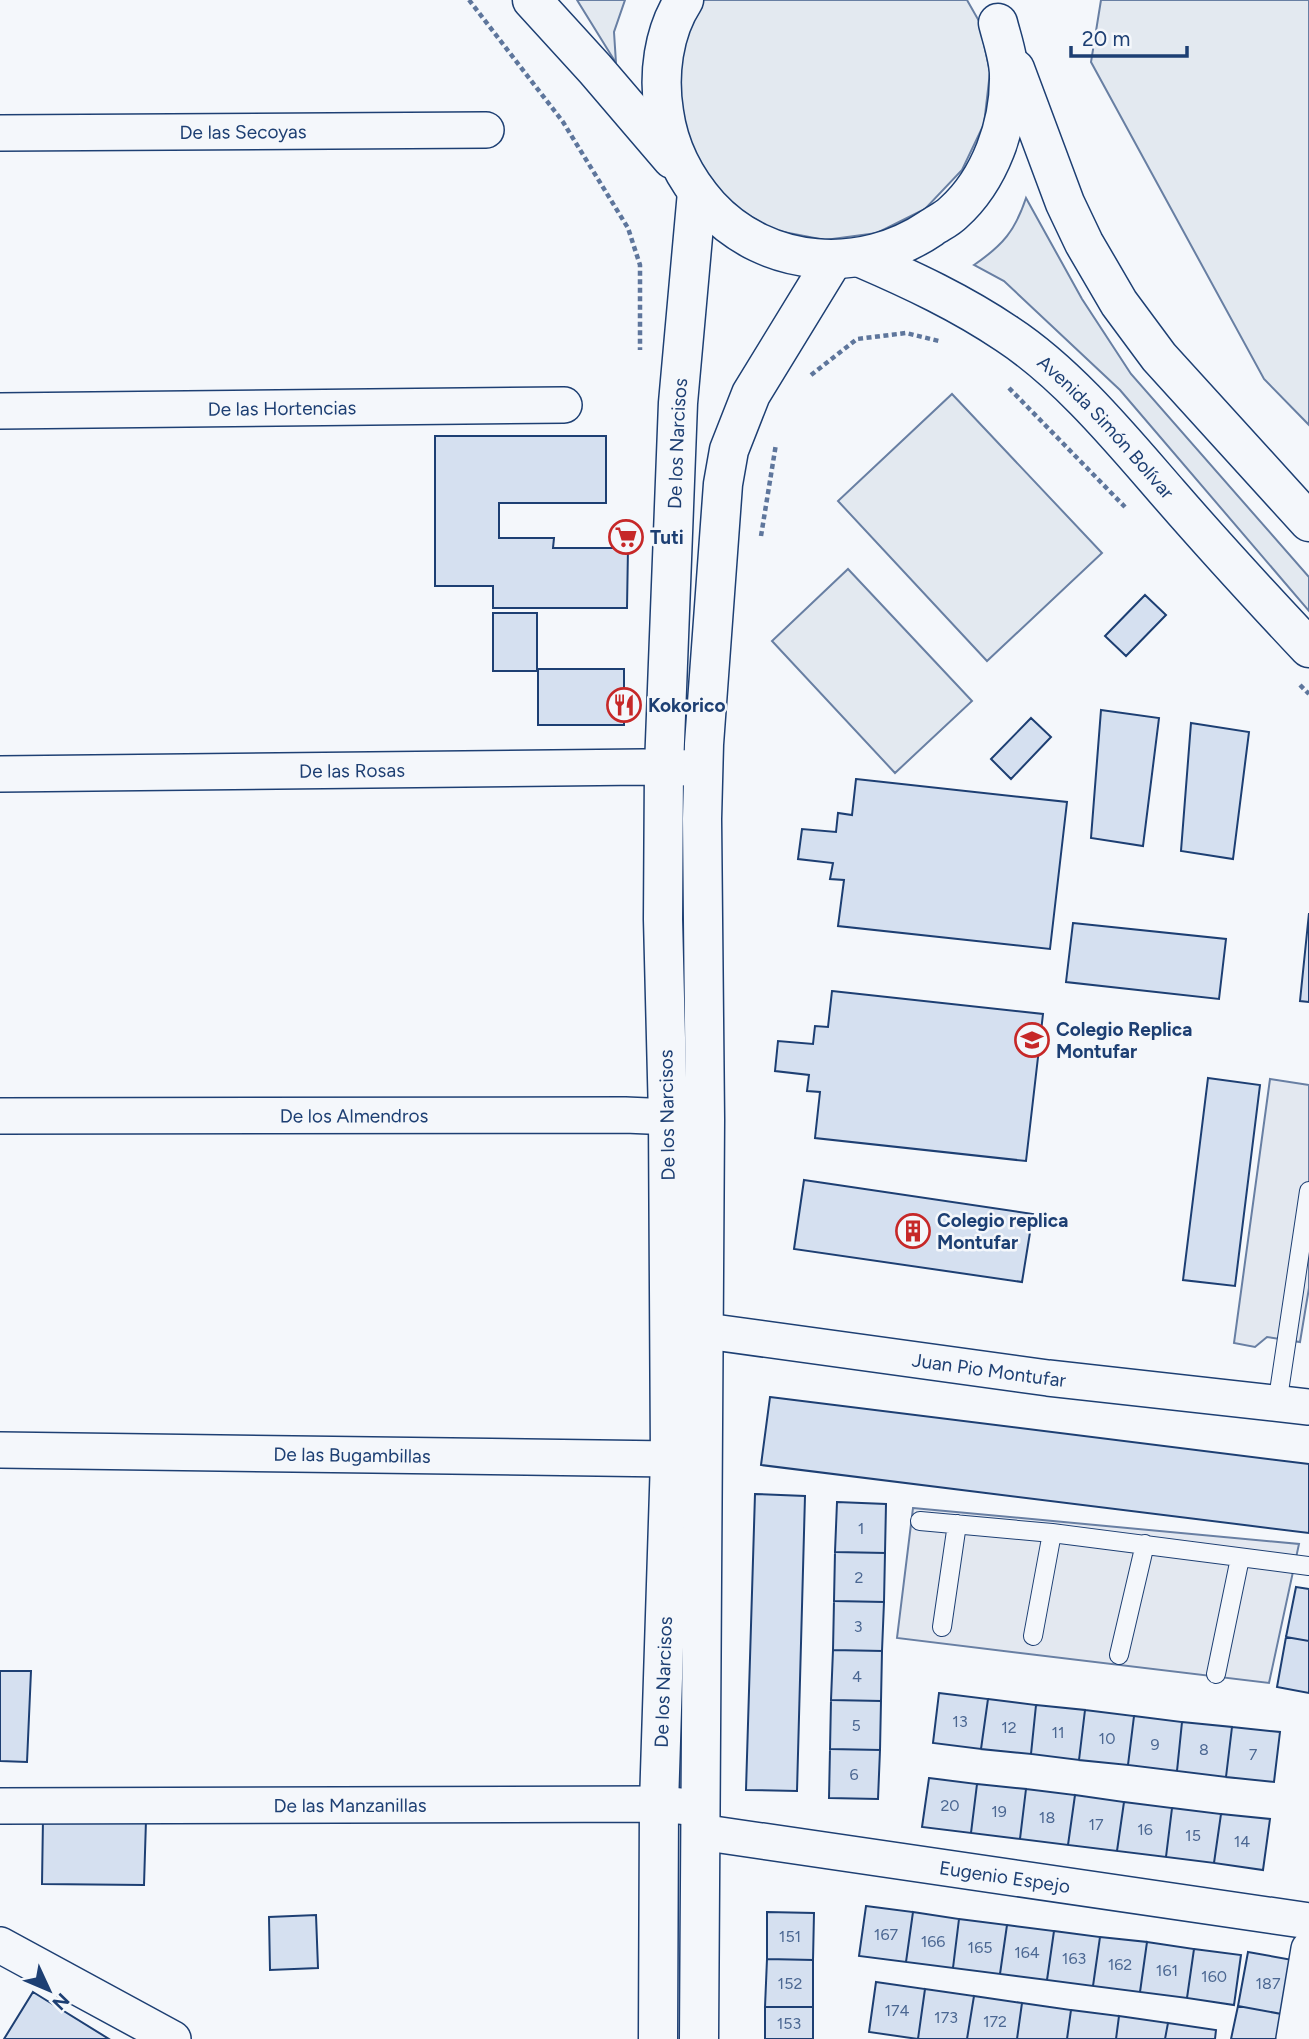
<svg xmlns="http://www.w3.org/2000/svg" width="1309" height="2039" font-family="Figtree,sans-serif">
  <rect width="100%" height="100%" fill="#f4f7fb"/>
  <!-- green -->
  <path fill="#e3e9f0" stroke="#687fa3" stroke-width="2" d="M577,0H625L614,32L616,63Z
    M695,0H967L979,21L990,72L984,124L962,170L925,209L877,233L825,240L773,230L727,202L693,162L675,112L689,8Z
    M1101,0H1309V425L1264,379L1091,62Z
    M1026,198L1082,299L1131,374L1309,577V611L1120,390L1004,281L974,265C1003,245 1015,231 1026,198Z
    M952,394L1102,553L987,661L838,501Z
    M848,569L972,701L895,773L772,641Z"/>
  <!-- parking -->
  <path fill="#e3e8f0" stroke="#687fa3" stroke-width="2" d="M1270,1079L1309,1085V1288L1300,1342L1267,1337L1255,1347L1234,1343Z
    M913,1508L1299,1544L1269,1683L897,1638Z"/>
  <!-- building -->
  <path fill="#d5e0f0" stroke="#1d3f73" stroke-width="2" d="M435,436H606V503H499V538H554L553,548H628L627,608H493V586H435Z
    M1145,595L1166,615L1126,656L1105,636Z
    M493,613H537V671H493Z
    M538,669H624V725H538Z
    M1101,710L1159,718L1143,846L1091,838Z
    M1031,718L1051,737L1011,779L991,759Z
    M1191,723L1249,732L1233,859L1181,851Z
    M856,779L1067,802L1050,949L838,926L844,880L830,879L833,863L798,859L802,829L836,832L838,813L852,815Z
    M1309,913V1002L1300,1001Z
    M1073,923L1226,939L1219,999L1066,982Z
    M832,991L1043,1014L1026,1161L815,1138L820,1092L807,1091L809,1075L775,1071L778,1041L813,1044L815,1026L828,1027Z
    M1208,1078L1260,1085L1235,1286L1183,1280Z
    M804,1180L1033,1214L1022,1282L794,1249Z
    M770,1397L1309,1464V1533L761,1465Z
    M755,1494L805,1496L797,1791L746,1790Z
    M837,1502L886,1504L885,1553L835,1552Z
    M835,1552L885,1553L884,1602L834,1601Z
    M1296,1587L1309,1589V1641L1286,1637Z
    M834,1601L884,1602L882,1651L833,1650Z
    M1286,1637L1309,1641V1693L1277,1687Z
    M833,1650L882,1651L881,1701L831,1700Z
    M0,1671H31L27,1762L0,1761Z
    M939,1693L988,1699L981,1749L933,1743Z
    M988,1699L1036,1705L1031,1754L981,1749Z
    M831,1700L881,1701L880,1750L830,1749Z
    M1036,1705L1085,1710L1079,1760L1031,1754Z
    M1085,1710L1134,1716L1128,1765L1079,1760Z
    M1134,1716L1182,1722L1177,1771L1128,1765Z
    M1182,1722L1232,1727L1226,1777L1177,1771Z
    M1232,1727L1280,1732L1274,1782L1226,1777Z
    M830,1749L880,1750L878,1799L829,1798Z
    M929,1778L977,1784L971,1833L922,1827Z
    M977,1784L1026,1789L1020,1839L971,1833Z
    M1026,1789L1075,1795L1068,1845L1020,1839Z
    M1075,1795L1124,1802L1117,1851L1068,1845Z
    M1124,1802L1172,1808L1166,1857L1117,1851Z
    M1172,1808L1221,1814L1214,1863L1166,1857Z
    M1221,1814L1270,1819L1263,1870L1214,1863Z
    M43,1818L146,1820L144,1885L42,1884Z
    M866,1906L913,1912L906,1962L859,1956Z
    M767,1912L814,1913L813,1960L767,1959Z
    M913,1912L959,1919L953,1968L906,1962Z
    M316,1915L318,1968L270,1970L269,1917Z
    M959,1919L1007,1925L1000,1974L953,1968Z
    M1007,1925L1054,1931L1047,1980L1000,1974Z
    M1054,1931L1100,1937L1093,1986L1047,1980Z
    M1100,1937L1147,1942L1140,1992L1093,1986Z
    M1147,1942L1194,1949L1187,1998L1140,1992Z
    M1194,1949L1241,1955L1234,2005L1187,1998Z
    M1248,1952L1298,1961L1287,2015L1238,2006Z
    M767,1959L813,1960V2007H765Z
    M876,1982L925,1989L918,2039L869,2032Z
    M925,1989L974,1996L967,2039H918Z
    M33,1992L109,2039H4Z
    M974,1996L1022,2003L1017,2039H967Z
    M1022,2003L1071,2010L1067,2039H1017Z
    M1238,2006L1287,2015L1282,2039H1231Z
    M765,2007H813V2039H765Z
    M1071,2010L1119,2016L1116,2039H1067Z
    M1119,2016L1168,2023L1165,2039H1116Z
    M1168,2023L1216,2030L1215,2039H1165Z"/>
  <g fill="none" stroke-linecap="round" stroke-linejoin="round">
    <!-- lane casing -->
    <g stroke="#1d3f73" stroke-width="20">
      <path id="lane" d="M1277,1405L1309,1191
        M920,1521L1052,1533L1309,1566
        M942,1627L957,1524
        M1033,1636L1052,1533
        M1119,1655L1145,1544
        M1216,1674L1240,1558"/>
    </g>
    <!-- street casing -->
    <g stroke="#1d3f73" stroke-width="38">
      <g id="street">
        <path id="s1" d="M0,133L486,130"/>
        <path id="s2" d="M0,411L564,405"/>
        <path id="s3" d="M0,774L643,767L693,768"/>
        <path id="s4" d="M0,1116L625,1115L695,1118"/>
        <path id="s5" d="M677,1327L1048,1378L1309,1407"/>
        <path id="s6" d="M0,1450L670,1459L700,1458"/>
        <path id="s7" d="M0,1806L659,1804L700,1808"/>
        <path id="s8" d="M700,1832L1309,1921"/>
        <path d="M0,1945L173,2039"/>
        <path d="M1294,2039L1309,1949"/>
      </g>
    </g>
    <!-- secondary casing -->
    <g stroke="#1d3f73" stroke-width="41">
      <g id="secondary">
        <path id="s9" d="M658,2039L659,1804L670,1459L668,1117L663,919L664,767L678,403L697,192"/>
        <path d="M699,2039L705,1119L702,819L704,744L723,484L729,450L751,394L833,260"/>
      </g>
    </g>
    <!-- highway casing -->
    <g stroke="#1d3f73" stroke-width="41">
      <g id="highway">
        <path d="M532,0L595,69L672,159"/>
        <path d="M684,0C663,32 658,75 664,112C669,148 685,179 709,206C767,269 862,275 931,228C938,223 947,219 953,213C990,180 1010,124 1009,75C1009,58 1002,39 998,23"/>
        <path d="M1015,69L1065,203L1084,243L1119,303L1159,357L1309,522"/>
        <path id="s10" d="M861,258C912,280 961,303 1007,334C1068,374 1122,440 1169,494C1215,547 1261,597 1309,648"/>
      </g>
    </g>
    <!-- path -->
    <path stroke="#5e769c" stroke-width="4.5" stroke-dasharray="5 3.5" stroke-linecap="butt" d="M469,0L563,122L628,228L640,265V350
      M811,375L857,339L906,333L939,341
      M1009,388L1125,507
      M761,536L776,444
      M1300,685L1309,694"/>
    <!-- lane -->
    <use href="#lane" stroke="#f4f7fb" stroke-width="18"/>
    <!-- street -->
    <use href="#street" stroke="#f4f7fb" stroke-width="35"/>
    <!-- secondary -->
    <use href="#secondary" stroke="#f4f7fb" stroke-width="38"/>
    <!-- highway -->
    <use href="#highway" stroke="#f4f7fb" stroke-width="38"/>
  </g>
  <!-- icons -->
  <defs>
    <g id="supermarket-ring" transform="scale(1.75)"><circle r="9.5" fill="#f4f7fb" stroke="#c62828" stroke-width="1.5"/><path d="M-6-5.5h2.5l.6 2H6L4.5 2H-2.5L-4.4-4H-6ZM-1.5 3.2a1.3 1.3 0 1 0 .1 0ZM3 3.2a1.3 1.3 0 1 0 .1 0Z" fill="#c62828"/></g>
    <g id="restaurant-ring" transform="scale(1.75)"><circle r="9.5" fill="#f4f7fb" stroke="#c62828" stroke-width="1.5"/><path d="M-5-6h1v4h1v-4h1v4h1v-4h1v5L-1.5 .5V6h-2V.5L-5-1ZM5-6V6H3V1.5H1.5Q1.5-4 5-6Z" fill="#c62828"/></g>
    <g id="university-ring" transform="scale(1.75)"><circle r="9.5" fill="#f4f7fb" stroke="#c62828" stroke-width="1.5"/><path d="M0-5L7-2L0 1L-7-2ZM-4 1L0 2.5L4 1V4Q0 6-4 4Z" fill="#c62828"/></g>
    <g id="building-ring" transform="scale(1.75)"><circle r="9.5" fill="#f4f7fb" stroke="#c62828" stroke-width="1.5"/><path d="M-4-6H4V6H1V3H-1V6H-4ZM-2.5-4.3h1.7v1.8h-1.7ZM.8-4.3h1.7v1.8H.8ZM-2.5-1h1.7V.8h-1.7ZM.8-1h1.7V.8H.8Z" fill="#c62828"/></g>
  </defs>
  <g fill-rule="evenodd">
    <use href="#supermarket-ring" x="626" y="537"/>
    <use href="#restaurant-ring" x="624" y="705"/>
    <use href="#university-ring" x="1032" y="1040"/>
    <use href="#building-ring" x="913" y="1231"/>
  </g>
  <g text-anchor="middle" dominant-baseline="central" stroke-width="5" stroke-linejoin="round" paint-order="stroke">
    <!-- number labels -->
    <g font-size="16" fill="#4b6792">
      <text x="861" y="1528">1</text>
      <text x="859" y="1577">2</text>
      <text x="858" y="1626">3</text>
      <text x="857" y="1676">4</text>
      <text x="960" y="1721">13</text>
      <text x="856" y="1725">5</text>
      <text x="1009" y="1727">12</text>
      <text x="1058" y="1732">11</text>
      <text x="1107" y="1738">10</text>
      <text x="1155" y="1744">9</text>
      <text x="1204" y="1749">8</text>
      <text x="1253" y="1754">7</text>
      <text x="854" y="1774">6</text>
      <text x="950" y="1805">20</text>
      <text x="999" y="1811">19</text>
      <text x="1047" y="1817">18</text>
      <text x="1096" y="1824">17</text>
      <text x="1145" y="1829">16</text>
      <text x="1193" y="1835">15</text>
      <text x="1242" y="1841">14</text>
      <text x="886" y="1934">167</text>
      <text x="790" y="1936">151</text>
      <text x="933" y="1941">166</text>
      <text x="980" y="1947">165</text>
      <text x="1027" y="1952">164</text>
      <text x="1074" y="1958">163</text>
      <text x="1120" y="1964">162</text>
      <text x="1167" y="1970">161</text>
      <text x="1214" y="1976">160</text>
      <text x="790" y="1983">152</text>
      <text x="1268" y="1983">187</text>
      <text x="897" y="2010">174</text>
      <text x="946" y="2017">173</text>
      <text x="995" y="2021">172</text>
      <text x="789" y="2023">153</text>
    </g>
    <!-- street labels -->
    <g font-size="19" fill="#1d3f73" stroke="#f4f7fb">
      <text stroke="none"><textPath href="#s1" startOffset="243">De las Secoyas</textPath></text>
      <text stroke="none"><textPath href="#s2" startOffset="282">De las Hortencias</textPath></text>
      <text stroke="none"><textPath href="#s10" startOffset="301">Avenida Simón Bolívar</textPath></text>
      <text stroke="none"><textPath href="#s9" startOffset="1596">De los Narcisos</textPath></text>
      <text stroke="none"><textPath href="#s3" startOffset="352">De las Rosas</textPath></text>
      <text stroke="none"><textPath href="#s4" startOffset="354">De los Almendros</textPath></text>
      <text transform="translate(667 1115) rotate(-91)">De los Narcisos</text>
      <text stroke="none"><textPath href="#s5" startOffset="315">Juan Pio Montufar</textPath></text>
      <text stroke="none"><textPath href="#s6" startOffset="352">De las Bugambillas</textPath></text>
      <text stroke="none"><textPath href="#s9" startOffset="357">De los Narcisos</textPath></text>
      <text stroke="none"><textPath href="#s7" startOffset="350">De las Manzanillas</textPath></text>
      <text stroke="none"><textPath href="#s8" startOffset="308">Eugenio Espejo</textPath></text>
    </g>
    <!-- poi labels -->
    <g font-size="19" font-weight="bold" fill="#1d3f73" stroke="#f4f7fb" text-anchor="start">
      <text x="650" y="537">Tuti</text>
      <text x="648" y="705">Kokorico</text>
      <text x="1056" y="1029">Colegio Replica<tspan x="1056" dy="22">Montufar</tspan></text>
      <text x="937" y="1220">Colegio replica<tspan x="937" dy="22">Montufar</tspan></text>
    </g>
  </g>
  <!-- north arrow -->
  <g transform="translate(49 1990) rotate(134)" stroke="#f4f7fb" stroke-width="5" paint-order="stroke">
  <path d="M0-5L12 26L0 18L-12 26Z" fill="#1d3f73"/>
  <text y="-10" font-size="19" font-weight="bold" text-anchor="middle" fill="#1d3f73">N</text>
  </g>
  <!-- scale -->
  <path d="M1071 46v10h116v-10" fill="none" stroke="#1d3f73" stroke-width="3.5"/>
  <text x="1082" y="46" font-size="21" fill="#1d3f73" stroke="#f4f7fb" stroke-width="5" paint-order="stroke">20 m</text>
</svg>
